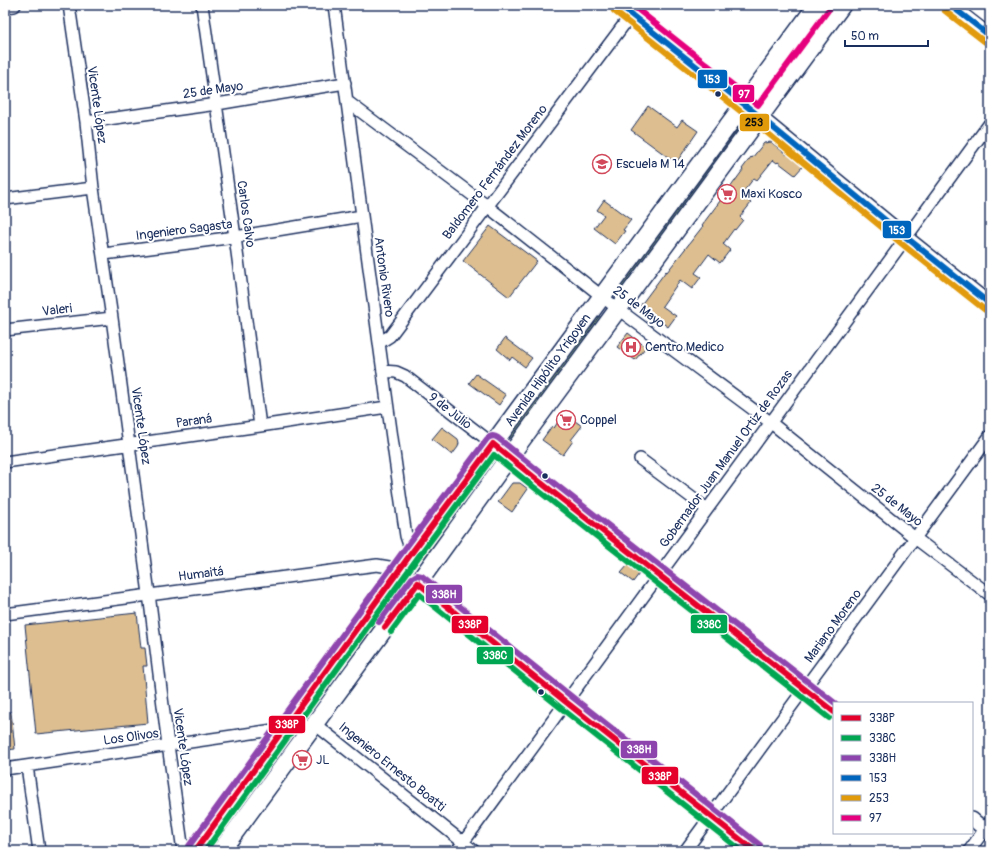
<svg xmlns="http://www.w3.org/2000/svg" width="995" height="856" font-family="Pangolin,sans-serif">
  <rect width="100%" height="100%" fill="#fff"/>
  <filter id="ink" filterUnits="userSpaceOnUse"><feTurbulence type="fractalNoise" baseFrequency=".025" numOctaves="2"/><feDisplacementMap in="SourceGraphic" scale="8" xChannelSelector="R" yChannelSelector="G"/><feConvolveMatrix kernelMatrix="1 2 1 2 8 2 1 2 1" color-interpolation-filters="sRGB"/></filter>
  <g filter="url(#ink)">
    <!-- green -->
    <path fill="#b9d68e" stroke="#6a8276" d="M826,5H831L761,100L758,98Z
      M743,117L746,119L623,289L620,287Z
      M598,315L601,318L511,438L508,436Z
      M492,459L495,461L423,560L420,558Z
      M400,585L403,588L317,705L314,703Z
      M287,737L290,739L218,837L215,835Z"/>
    <!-- building -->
    <path fill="#dcbe90" stroke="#1b2f5e" d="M648,106L677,127L682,120L698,131L676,163L631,130Z
      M771,142L787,155V154L803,166L795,175L778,162L777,163L773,160L757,180L754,178L741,195L751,203L740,217L743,220L735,230L734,229L723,244L730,250L720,263L709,254L695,273L701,277L692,289L680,280L662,306L676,316L668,327L640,306L666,271L667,272L703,226L702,225L732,185L743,170L742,169L751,157L752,158L764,143Z
      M604,200L631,220L623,230L625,231L615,244L594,228L604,215L597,210Z
      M490,226L537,261L509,297L463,261Z
      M628,333L646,347L635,360L617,347Z
      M505,338L532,358L525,367L512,357L510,360L497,349Z
      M476,374L506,395L499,405L469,383Z
      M564,413L582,426L571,440L573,441L563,455L542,440L552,426L554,428Z
      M442,427L458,439L459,443L458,447L452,455L432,439Z
      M512,483H520L528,489L512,512L498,502Z
      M628,565L639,574L633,582L621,573Z
      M137,613L141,648H145L147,666H143L148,723L36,734L25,625Z
      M5,712H11L15,749L5,750Z"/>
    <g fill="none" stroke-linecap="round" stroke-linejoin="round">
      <!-- minor casing -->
      <g stroke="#1b2f5e" stroke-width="14">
        <path id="minor" d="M69,5L86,122L93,188L112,318L149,594L168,745L183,851
          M202,5L235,237L260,426
          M334,5C358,182 380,359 406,536L408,542L413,551
          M348,102L487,206L618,309L770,422L915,538L990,595
          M86,122L217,104L345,83
          M5,199L93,188
          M104,254L235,237L362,216
          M5,330L112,318
          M379,343L390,336L631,15
          M383,371L396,372L405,376L493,444
          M640,459L707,509
          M5,462L260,426L387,407
          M5,614L377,565L389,567L399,570L418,583L566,702L755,851
          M27,766L39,851
          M5,769L314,724L321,729L474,851
          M457,851L990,123
          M685,851L990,436
          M969,851L990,822"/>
      </g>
      <!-- tertiary casing -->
      <g stroke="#1b2f5e" stroke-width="16">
        <path id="tertiary" d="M619,5L759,116L907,238L990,304
          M950,5L990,36
          M5,6L14,5
          M493,444L540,482L834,712
          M972,819L990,834"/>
      </g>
      <!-- primary casing -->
      <g stroke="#1b2f5e" stroke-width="20">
        <path id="primary" d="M195,851L285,728L413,551L493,444L817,5
          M221,851L418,583L509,457L842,5"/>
      </g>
      <!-- minor -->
      <use href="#minor" stroke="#fff" stroke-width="11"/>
      <!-- tertiary -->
      <use href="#tertiary" stroke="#fff" stroke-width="13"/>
      <!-- primary -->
      <use href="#primary" stroke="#fff" stroke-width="17"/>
      <!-- bus-1 casing -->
      <g stroke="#fff" stroke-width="9">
        <path id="bus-1" d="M385,627L418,583L566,702L755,851
          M195,851L413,551L493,444L540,482L834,712"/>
      </g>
      <!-- bus-2 casing -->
      <g stroke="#fff" stroke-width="9">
        <path id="bus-2" d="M391,632L419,594L561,708L742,851
          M205,851L419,556L494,455L535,488L829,718"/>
      </g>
      <!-- bus-3 casing -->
      <g stroke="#fff" stroke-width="9">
        <path id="bus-3" d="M379,622L412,578L417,575L422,576L571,696L760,845
          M189,846L407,546L487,439C490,436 494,435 498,438L545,476L835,703"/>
      </g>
      <!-- bus-4 casing -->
      <g stroke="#fff" stroke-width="9">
        <path id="bus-4" d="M619,5L759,116L907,238L990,304
          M950,5L990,36"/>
      </g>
      <!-- bus-5 casing -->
      <g stroke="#fff" stroke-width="9">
        <path id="bus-5" d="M614,11L754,122L902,244L985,310
          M945,11L985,42"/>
      </g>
      <!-- bus-6 casing -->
      <g stroke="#fff" stroke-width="9">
        <path id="bus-6" d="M632,5L758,105L832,5"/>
      </g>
      <!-- bus-1 -->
      <use href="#bus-1" stroke="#e4002b" stroke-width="6"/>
      <!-- bus-2 -->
      <use href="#bus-2" stroke="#00a651" stroke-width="6"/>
      <!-- bus-3 -->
      <use href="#bus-3" stroke="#8e44ad" stroke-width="6"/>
      <!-- bus-4 -->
      <use href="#bus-4" stroke="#0065bd" stroke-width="6"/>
      <!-- bus-5 -->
      <use href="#bus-5" stroke="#e19a09" stroke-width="6"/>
      <!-- bus-6 -->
      <use href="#bus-6" stroke="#e5007d" stroke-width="6"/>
    </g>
  </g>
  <!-- icons -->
  <defs>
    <g id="school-ring" transform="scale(1)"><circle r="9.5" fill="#fff" stroke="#d1495b" stroke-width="1.5"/><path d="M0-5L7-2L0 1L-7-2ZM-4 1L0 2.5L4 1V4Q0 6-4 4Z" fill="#d1495b"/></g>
    <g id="supermarket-ring" transform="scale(1)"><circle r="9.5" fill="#fff" stroke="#d1495b" stroke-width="1.5"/><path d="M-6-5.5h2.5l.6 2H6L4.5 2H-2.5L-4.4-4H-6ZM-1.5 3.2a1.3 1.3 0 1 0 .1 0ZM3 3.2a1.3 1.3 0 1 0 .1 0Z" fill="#d1495b"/></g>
    <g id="hospital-ring" transform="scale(1)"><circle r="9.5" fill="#fff" stroke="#d1495b" stroke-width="1.5"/><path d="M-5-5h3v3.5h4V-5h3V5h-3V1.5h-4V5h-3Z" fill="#d1495b"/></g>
  </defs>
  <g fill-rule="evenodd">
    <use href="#school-ring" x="602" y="164"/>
    <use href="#supermarket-ring" x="727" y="194"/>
    <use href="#hospital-ring" x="631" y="347"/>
    <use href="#supermarket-ring" x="566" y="420"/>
    <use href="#supermarket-ring" x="302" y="760"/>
  </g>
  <!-- markers -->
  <g fill="#1b2f5e" stroke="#fff" stroke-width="1.5">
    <circle cx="718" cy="94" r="3.5"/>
    <circle cx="545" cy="476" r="3.5"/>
    <circle cx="541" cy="692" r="3.5"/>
  </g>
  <g text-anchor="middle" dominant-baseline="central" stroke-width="4" stroke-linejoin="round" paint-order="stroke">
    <!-- street labels -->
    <g font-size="13" fill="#1b2f5e" stroke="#fff">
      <text transform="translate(213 90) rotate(-8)">25 de Mayo</text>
      <text transform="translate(97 105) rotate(82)">Vicente López</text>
      <text transform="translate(495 172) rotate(-53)">Baldomero Fernández Moreno</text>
      <text transform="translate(246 214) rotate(82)">Carlos Calvo</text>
      <text transform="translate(184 230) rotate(-7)">Ingeniero Sagasta</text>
      <text transform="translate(384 277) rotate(82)">Antonio Rivero</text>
      <text transform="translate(639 307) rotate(37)">25 de Mayo</text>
      <text transform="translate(57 310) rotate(-7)">Valeri</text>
      <text transform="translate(548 370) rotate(-54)">Avenida Hipólito Yrigoyen</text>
      <text transform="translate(450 411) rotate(38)">9 de Julio</text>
      <text transform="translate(194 421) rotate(-8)">Paraná</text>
      <text transform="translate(141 426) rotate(82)">Vicente López</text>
      <text transform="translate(726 459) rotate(-54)">Gobernador Juan Manuel Ortiz de Rozas</text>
      <text transform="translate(897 505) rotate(38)">25 de Mayo</text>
      <text transform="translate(201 574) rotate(-7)">Humaitá</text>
      <text transform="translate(833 626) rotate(-54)">Mariano Moreno</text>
      <text transform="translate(131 737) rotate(-8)">Los Olivos</text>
      <text transform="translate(183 747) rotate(82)">Vicente López</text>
      <text transform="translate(392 767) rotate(39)">Ingeniero Ernesto Boatti</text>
    </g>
    <!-- poi labels -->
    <g font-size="13" fill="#1b2f5e" stroke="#fff" text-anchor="start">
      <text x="616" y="164">Escuela M 14</text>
      <text x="741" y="194">Maxi Kosco</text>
      <text x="645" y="347">Centro Medico</text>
      <text x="580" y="420">Coppel</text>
      <text x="316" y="760">JL</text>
    </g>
  </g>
  <g stroke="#fff" stroke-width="1.5">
    <rect x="697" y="69" width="31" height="20" rx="4" fill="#0065bd"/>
    <rect x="732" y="84" width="23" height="19" rx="4" fill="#e5007d"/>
    <rect x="739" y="113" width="31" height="19" rx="4" fill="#e19a09"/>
    <rect x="882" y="220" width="30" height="19" rx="4" fill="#0065bd"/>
    <rect x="425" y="584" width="38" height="20" rx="4" fill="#8e44ad"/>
    <rect x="690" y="614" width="38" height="20" rx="4" fill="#00a651"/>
    <rect x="451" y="615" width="38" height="19" rx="4" fill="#e4002b"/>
    <rect x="476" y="646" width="38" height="19" rx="4" fill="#00a651"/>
    <rect x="268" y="715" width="38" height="19" rx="4" fill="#e4002b"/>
    <rect x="620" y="740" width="38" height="19" rx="4" fill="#8e44ad"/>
    <rect x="641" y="766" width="38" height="19" rx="4" fill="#e4002b"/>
  </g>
  <g font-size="11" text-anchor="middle" font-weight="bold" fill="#fff">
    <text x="712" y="83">153</text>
    <text x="744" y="98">97</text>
    <text x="897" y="234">153</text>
    <text x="444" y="598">338H</text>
    <text x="709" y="628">338C</text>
    <text x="470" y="628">338P</text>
    <text x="495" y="659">338C</text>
    <text x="287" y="728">338P</text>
    <text x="639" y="753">338H</text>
    <text x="660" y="780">338P</text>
  </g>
  <g font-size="11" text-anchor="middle" font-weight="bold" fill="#111">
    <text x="754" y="126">253</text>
  </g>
  <!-- margin -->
  <rect width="995" height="856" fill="none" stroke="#fff" stroke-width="20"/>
  <rect x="10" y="10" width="975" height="836" fill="none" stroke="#1b2f5e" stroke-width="1.5" filter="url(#ink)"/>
  <!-- legend -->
  <rect x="833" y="702" width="140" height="132" fill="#ffffff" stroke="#a4acbf"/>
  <rect x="841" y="715" width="20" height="6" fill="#e4002b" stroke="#a4acbf"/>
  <text x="869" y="722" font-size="12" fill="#1b2f5e">338P</text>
  <rect x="841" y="735" width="20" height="6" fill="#00a651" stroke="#a4acbf"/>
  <text x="869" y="742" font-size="12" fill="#1b2f5e">338C</text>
  <rect x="841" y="755" width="20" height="6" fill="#8e44ad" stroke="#a4acbf"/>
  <text x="869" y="762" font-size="12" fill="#1b2f5e">338H</text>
  <rect x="841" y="775" width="20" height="6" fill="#0065bd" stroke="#a4acbf"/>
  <text x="869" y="782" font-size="12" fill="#1b2f5e">153</text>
  <rect x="841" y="795" width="20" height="6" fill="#e19a09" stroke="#a4acbf"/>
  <text x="869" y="802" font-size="12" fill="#1b2f5e">253</text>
  <rect x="841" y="815" width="20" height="6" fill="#e5007d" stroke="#a4acbf"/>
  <text x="869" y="822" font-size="12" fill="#1b2f5e">97</text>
  <!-- scale -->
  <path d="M845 40v6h83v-6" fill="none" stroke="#1b2f5e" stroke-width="2"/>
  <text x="851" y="40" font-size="12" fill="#1b2f5e" stroke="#ffffff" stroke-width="3" paint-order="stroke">50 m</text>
</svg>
